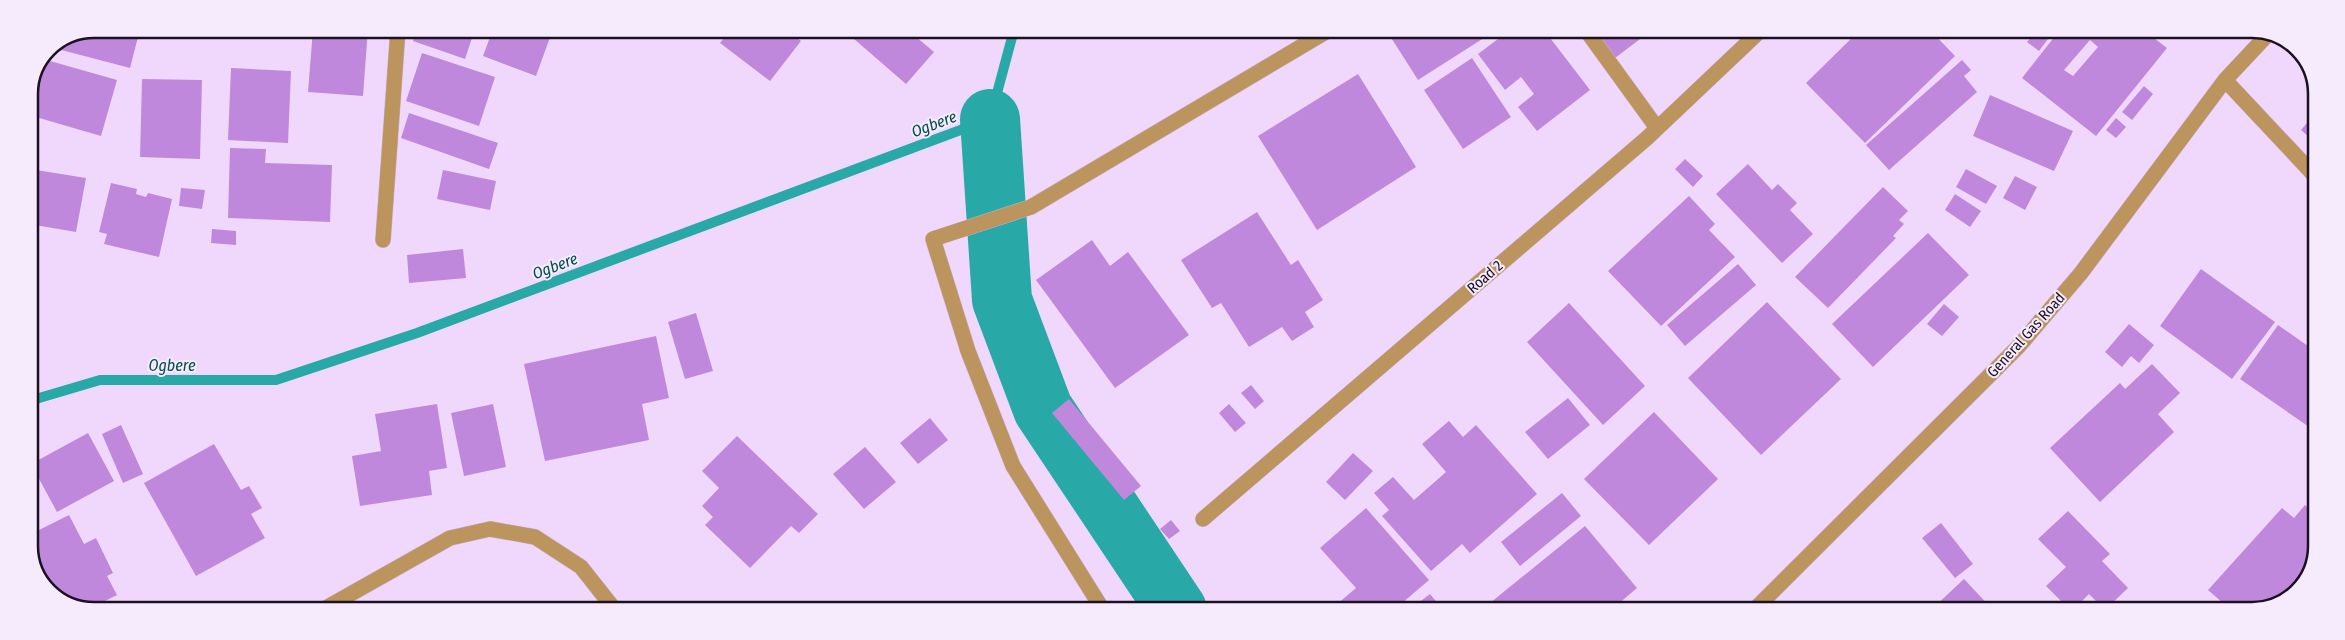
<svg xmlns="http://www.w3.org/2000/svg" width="2345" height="640" font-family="'Fira Sans Condensed',sans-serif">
  <rect width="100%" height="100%" fill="#f0d8fd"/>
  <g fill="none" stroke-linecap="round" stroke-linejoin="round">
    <!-- stream -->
    <path stroke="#28a8a6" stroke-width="10" d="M29,401L100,380H276L417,333L990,119L1014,30"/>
    <!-- river -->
    <path stroke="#28a8a6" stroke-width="60" d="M990,119L1002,300L1043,409L1177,610"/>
  </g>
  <!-- building -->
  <path fill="#c088dc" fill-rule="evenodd" d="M94,29H140L130,68L50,47Z
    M228,29H287V39L228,36Z
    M313,29H368L363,96L308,92Z
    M417,29H475L465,59L413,41Z
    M493,29H553L536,76L483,56Z
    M731,29H786L801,41L770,81L720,43Z
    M849,29L908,30L934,52L906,84L846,32Z
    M1171,30H1213L1198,39L1173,32Z
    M1399,30H1483L1487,36L1418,80L1390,36Z
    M1510,30H1544L1590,90L1537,131L1518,107L1534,94L1521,77L1505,90L1478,54Z
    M1593,30H1652L1615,58Z
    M1860,30L1931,31L1955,56L1865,143L1806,83Z
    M1970,31H1984L1977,37Z
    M2036,31H2054L2039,51L2027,42Z
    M2059,31H2145L2167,48L2096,136L2022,78ZM2090,40L2098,47L2073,76L2064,70Z
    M422,53L495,77L479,126L406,101Z
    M1472,58L1511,117L1463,149L1424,90Z
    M43,59L117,80L101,136L29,115V94Z
    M1962,60L1971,70L1964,76L1977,92L1889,170L1866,145Z
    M231,68L291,71L288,143L228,140Z
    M1358,74L1416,167L1317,230L1258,136Z
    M142,79L202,80L200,159L140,157Z
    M2144,86L2153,94L2132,120L2122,112Z
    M1990,95L2073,131L2054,171L1973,136Z
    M2316,112V143L2301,130Z
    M409,113L498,143L489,169L401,138Z
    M2116,118L2126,127L2116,138L2106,130Z
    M230,148L266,149L265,163L332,165L330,222L228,218Z
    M1685,159L1703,176L1693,187L1675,169Z
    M1748,164L1772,190L1778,184L1797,203L1790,210L1813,234L1782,263L1716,194Z
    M30,169L86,178L76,232L29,224Z
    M1966,169L1997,186L1986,204L1956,187Z
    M443,170L496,181L490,210L437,199Z
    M2015,176L2037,187L2025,210L2003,198Z
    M111,183L137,189L136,194L146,197L148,193L172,199L159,257L104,244L107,234L99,232Z
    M1883,187L1908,211L1899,220L1904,224L1893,236L1896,238L1828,308L1795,277Z
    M181,188L205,190L202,209L179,206Z
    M1955,194L1981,211L1970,227L1945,210Z
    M1689,196L1715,224L1709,230L1735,257L1661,326L1608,271Z
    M1257,212L1291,265L1298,260L1323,300L1305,312L1314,327L1292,341L1282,327L1249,347L1221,303L1212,308L1181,260Z
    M212,229L236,231V245L211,243Z
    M1928,233L1969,275L1873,367L1832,324Z
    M1092,240L1110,266L1128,252L1189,335L1115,388L1036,280Z
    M463,249L466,278L409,283L407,255Z
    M1738,264L1756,285L1685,346L1667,325Z
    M2201,269L2275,322L2232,379L2160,326Z
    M1767,302L1841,379L1761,455L1688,378Z
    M1569,303L1645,386L1603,425L1527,342Z
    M1944,304L1959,317L1942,336L1927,324Z
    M696,313L713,371L685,379L668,322Z
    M2129,324L2154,345L2139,363L2131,356L2122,367L2105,352Z
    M2278,325L2315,351V431L2240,379Z
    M656,336L669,398L642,404L649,440L545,461L524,364Z
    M2152,364L2180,393L2158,414L2174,432L2100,502L2050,448L2120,383L2125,389Z
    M1251,385L1264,401L1255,409L1241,393Z
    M1568,398L1590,425L1548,459L1525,432Z
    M1069,399L1141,486L1124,500L1052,413Z
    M437,404L447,468L429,471L432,495L360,506L352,456L381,451L375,414Z
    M493,404L506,467L464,476L451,413Z
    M1229,404L1246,423L1235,432L1219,413Z
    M1654,412L1718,479L1649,545L1584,479Z
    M930,418L948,440L918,464L900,443Z
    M1449,421L1463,437L1476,425L1537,494L1470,553L1462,544L1431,571L1382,516L1389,510L1374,493L1393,477L1414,500L1446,472L1422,444Z
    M121,425L143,474L123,483L102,434Z
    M88,433L114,481L57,512L31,464Z
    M737,436L818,514L799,533L791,526L750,568L705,525L713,517L702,506L719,488L702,471Z
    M214,444L241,490L249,486L262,508L251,514L265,538L196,576L144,483Z
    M865,447L896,482L864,509L833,474Z
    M1353,453L1373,471L1345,500L1326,482Z
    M1562,493L1581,516L1520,566L1501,542Z
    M2305,505L2314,513V534L2307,542L2314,548V563L2291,598L2251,611H2232L2208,590L2282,508L2294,518Z
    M1366,508L1429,580L1394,610H1330L1356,588L1320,548Z
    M2068,511L2110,554L2102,561L2128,588L2105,610L2089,594L2077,606L2073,601L2067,607L2046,586L2066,567L2038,539Z
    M69,515L84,544L96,538L113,573L107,576L117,595L89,609H77L45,589L29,551V535Z
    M1171,520L1180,531L1169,539L1160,529Z
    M1941,523L1973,564L1955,578L1922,538Z
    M1585,526L1637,588L1610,611L1488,610L1485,607Z
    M1964,579L1994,611H1936L1933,608Z
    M1430,594L1443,610H1409Z
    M1309,603L1316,610H1301Z
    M892,604L897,610H883Z"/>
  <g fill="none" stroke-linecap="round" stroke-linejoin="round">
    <!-- street casing -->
    <g stroke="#cab4d5" stroke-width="16">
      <path id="street" d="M1586,30L1657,128
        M2225,80L2316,177
        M383,240L398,29
        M1203,519L1647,138L1761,30
        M324,609L450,538L490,529L535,537L581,567L615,610
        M1103,610L1013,466L968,351L933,239L1031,207L1329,30
        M1753,611L2019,346L2081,273L2225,80L2270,32"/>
    </g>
    <!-- street -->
    <use href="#street" stroke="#bc945e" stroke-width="15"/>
  </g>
  <g text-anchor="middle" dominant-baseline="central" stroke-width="4" stroke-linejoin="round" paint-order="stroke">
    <!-- street labels -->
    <g font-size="15" fill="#1b1120" stroke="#f6eafd">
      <text transform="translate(1485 277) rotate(-41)">Road 2</text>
      <text transform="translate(2026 335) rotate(-48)">General Gas Road</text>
    </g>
    <!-- water labels -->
    <g font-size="16" font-style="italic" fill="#044f4e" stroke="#f6eafd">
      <text transform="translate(934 124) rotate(-21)">Ogbere</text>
      <text transform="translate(555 266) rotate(-21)">Ogbere</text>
      <text x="172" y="365">Ogbere</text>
    </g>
  </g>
  <!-- crop -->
  <path d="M0 0H2345V640H0ZM94 38H2252A56 56 0 0 1 2308 94V546A56 56 0 0 1 2252 602H94A56 56 0 0 1 38 546V94A56 56 0 0 1 94 38Z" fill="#f6eafd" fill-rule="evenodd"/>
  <path fill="none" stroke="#1b1120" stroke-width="2.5" d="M94 38H2252A56 56 0 0 1 2308 94V546A56 56 0 0 1 2252 602H94A56 56 0 0 1 38 546V94A56 56 0 0 1 94 38Z"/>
</svg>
